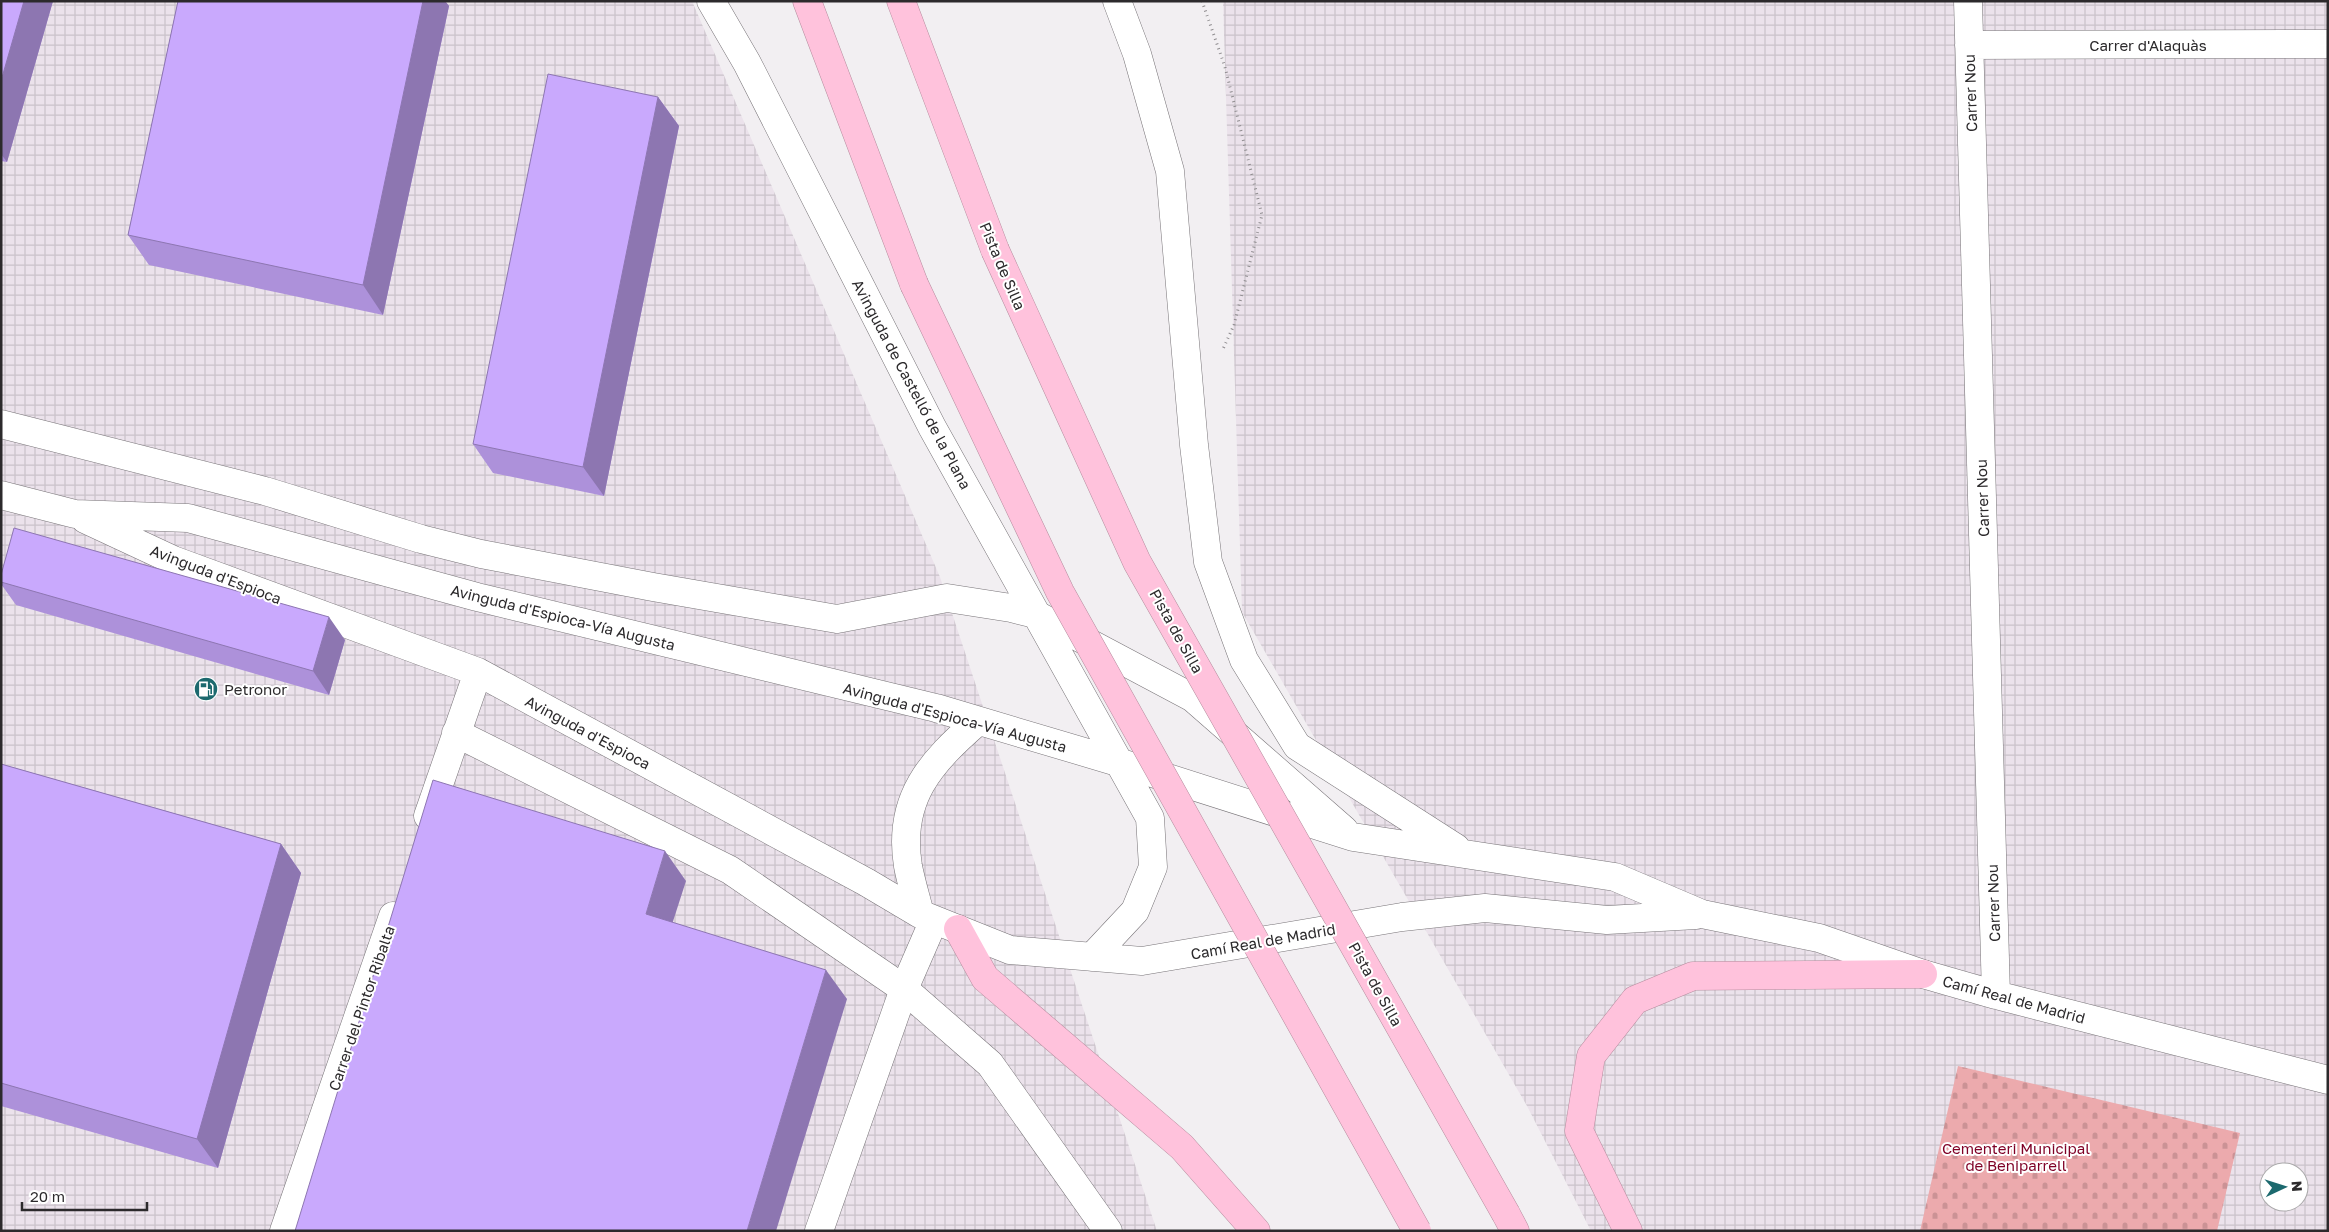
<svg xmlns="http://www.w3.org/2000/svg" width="2329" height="1232" font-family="'Golos Text',sans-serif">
  <defs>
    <pattern id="industrial-grid" width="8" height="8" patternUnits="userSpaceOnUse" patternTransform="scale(1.25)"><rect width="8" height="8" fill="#ebe2eb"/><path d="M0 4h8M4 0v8" fill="none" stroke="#cac2ca"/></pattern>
    <pattern id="cemetery-stones" width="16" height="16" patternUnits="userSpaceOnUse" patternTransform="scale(1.25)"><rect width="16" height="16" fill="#ecaaad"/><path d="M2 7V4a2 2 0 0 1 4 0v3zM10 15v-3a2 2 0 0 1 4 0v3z" fill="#cb9295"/></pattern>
  </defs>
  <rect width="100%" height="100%" fill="#f2eff2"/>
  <!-- industrial -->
  <path fill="url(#industrial-grid)" fill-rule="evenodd" d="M1,1H692L940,577L1157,1231H1Z
    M1223,1H2328V1231H1591L1527,1106L1242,612ZM2269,1172H2299V1202H2269Z"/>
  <!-- cemetery -->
  <path fill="url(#cemetery-stones)" d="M1958,1066L2240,1133L2217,1231H1920Z"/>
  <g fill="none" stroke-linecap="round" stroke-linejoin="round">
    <!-- minor casing -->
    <g stroke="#787478" stroke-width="29">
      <path id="minor" d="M711,1L747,63L932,427L1150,818L1153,867L1135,911L1092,957
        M1117,1L1137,54L1170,171L1194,445L1208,562L1244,660L1297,746L1456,848
        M1968,1L1996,995
        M1969,45L2328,44
        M1,424L265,491L421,539L481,554L653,587L837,619L947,598L1011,608L1035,614L1193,698L1344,830
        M1,495L75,514L188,518L477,597L936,708L1121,763L1353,837L1615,877L1702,914L1819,938L1923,974L1996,995L2328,1080
        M85,519L173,560L478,672L866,882L920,914L1010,950L1142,961L1402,917L1485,908L1607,920L1696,915
        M456,733L730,870L904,989L990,1064L1108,1231
        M428,816L478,672
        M920,914C916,898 911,882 908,866C897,798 931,762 978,721
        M284,1231L393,916
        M819,1231L904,989L934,920"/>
    </g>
    <!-- highway casing -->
    <g stroke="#b58d9e" stroke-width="29">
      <path id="highway" d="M807,1L914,284
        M901,1L995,250
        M958,929L985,978L1182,1147L1256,1231
        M1506,1214L1515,1231
        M1628,1231L1579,1131L1591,1056L1635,1000L1693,976L1923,974"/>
    </g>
    <!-- path -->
    <path stroke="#908d90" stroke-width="3" stroke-dasharray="1 4" stroke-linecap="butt" d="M1202,1L1225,67L1262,215L1234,325L1223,349"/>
    <!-- minor -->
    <use href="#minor" stroke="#fff" stroke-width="28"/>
    <!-- highway -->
    <use href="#highway" stroke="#ffc2dc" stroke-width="28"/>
    <!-- highway-bridge casing -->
    <g stroke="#b58d9e" stroke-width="29" stroke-linecap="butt">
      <path id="highway-bridge" d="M995,250L1137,562L1506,1214
        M914,284L1060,592L1417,1231"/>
    </g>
    <!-- highway-bridge -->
    <use href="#highway-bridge" stroke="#ffc2dc" stroke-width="28"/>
  </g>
  <!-- wall -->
  <path fill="#ad91da" d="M1,1H53L7,162L1,161Z
    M178,1H445L449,6L383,315L149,265L128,235Z
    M658,97L679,126L604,496L493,473L473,444Z
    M1,575L345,640L329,695L16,605L1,584Z
    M1,764L281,844L301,873L218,1168L1,1106Z"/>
  <!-- shaded-wall -->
  <path fill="#8d76b1" d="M24,1H53L7,162L1,154V81Z
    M423,1H445L449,6L383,315L363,285Z
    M658,97L679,126L604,496L583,467Z
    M329,617L345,640L329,695L313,671Z
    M281,844L301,873L218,1168L197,1139Z
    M665,851L686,881L666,943L646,914Z
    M826,970L847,999L776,1231H747Z"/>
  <!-- building -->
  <path fill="#c9a9fd" stroke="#8d76b1" d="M1,1H24L1,81Z
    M178,1H423L363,285L128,235Z
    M548,74L658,97L583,467L473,444Z
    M14,528L329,617L313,671L1,582V575Z
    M1,764L281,844L197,1139L1,1083Z
    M433,780L665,851L646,914L826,970L747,1231H295Z"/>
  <!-- icons -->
  <defs>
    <g id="fuel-disc" transform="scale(1.25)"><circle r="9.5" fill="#1c696e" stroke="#fff"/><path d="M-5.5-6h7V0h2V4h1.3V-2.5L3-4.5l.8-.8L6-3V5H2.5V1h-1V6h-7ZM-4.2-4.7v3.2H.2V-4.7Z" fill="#fff"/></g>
  </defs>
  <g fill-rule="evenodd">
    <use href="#fuel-disc" x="206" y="689"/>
  </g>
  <g text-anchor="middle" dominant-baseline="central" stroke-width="4" stroke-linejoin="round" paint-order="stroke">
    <!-- street labels -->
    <g font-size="15" fill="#2c2a2c" stroke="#fff">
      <text x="2148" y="45">Carrer d'Alaquàs</text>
      <text transform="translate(1970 93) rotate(-92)">Carrer Nou</text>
      <text transform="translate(1003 266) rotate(67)">Pista de Silla</text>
      <text transform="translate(912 384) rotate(62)">Avinguda de Castelló de la Plana</text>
      <text transform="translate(1982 498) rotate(-92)">Carrer Nou</text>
      <text transform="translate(216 574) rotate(21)">Avinguda d'Espioca</text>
      <text transform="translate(563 617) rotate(14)">Avinguda d'Espioca-Vía Augusta</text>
      <text transform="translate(1177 631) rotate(61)">Pista de Silla</text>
      <text transform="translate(955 717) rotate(15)">Avinguda d'Espioca-Vía Augusta</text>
      <text transform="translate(588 732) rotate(28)">Avinguda d'Espioca</text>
      <text transform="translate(1993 903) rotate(-92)">Carrer Nou</text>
      <text transform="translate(1263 941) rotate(-10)">Camí Real de Madrid</text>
      <text transform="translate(1376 984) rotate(61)">Pista de Silla</text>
      <text transform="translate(2014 999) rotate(15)">Camí Real de Madrid</text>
      <text transform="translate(361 1008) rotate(-71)">Carrer del Pintor Ribalta</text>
    </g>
    <!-- poi labels -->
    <g font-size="15" fill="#2c2a2c" stroke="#fff" text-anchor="start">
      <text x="224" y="689">Petronor</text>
    </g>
    <!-- park labels -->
    <g font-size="15" fill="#7f0126" stroke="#fff">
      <text x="2016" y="1148">Cementeri Municipal<tspan x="2016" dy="17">de Beniparrell</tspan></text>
    </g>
  </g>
  <!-- border -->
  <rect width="2329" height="1232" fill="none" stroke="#2c2a2c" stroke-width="5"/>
  <!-- north arrow -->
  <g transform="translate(2284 1187) rotate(86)"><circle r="24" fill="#ffffff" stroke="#abaaab"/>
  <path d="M0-4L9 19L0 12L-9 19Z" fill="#1c696e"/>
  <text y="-8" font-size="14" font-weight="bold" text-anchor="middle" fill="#2c2a2c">N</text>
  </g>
  <!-- scale -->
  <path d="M22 1202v8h125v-8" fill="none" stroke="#2c2a2c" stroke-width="2.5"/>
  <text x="30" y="1202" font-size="15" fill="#2c2a2c" stroke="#ffffff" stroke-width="4" paint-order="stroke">20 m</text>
</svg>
